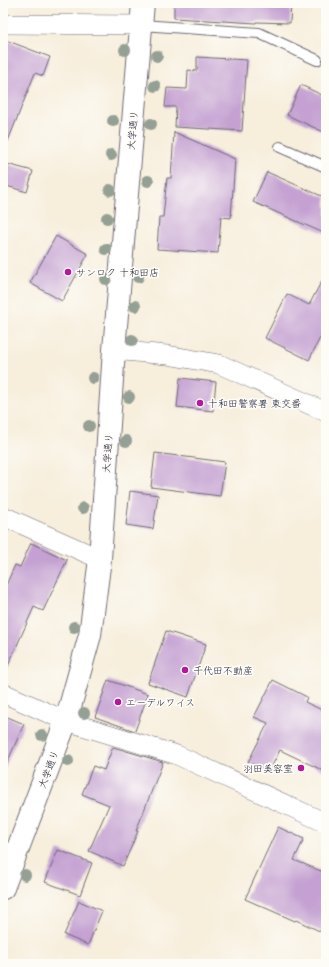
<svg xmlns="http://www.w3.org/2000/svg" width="329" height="967" font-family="Mali,'Klee One',sans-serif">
  <rect width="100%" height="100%" fill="#fdfcf7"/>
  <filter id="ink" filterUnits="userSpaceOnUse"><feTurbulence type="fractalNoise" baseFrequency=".025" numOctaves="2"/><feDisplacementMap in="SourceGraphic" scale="8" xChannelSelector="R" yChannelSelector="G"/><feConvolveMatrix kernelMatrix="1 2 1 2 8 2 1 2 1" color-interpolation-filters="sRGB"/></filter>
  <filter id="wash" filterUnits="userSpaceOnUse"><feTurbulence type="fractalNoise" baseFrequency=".012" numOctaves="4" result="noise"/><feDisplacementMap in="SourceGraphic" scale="16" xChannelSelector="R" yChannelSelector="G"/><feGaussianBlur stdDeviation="0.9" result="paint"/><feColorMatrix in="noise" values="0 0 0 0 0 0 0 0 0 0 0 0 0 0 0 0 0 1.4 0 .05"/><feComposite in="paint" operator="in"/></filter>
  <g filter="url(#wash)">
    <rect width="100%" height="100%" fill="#f7eedc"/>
    <g id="blocks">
      <!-- building -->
      <path fill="#c4a1d2" d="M174,3H291L290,23L256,22V23L174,18Z
        M3,39L50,57L43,76L35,73L4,151Z
        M197,57L247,60L242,131L175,127L176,107H165L167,88L187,89L188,70L197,71Z
        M301,85L326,97V133L287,115Z
        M174,132L235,159L231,218L221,217L218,253L157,249L159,217H163L167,178H171Z
        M3,163L33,171L27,192L3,185Z
        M267,172L326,198V234L253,202Z
        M56,236L88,254L62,301L30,283Z
        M326,273V326L309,360L265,338L287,294L309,305Z
        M180,378L216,382L213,411L177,407Z
        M155,453L225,462L220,496L151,487Z
        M130,491L158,495L153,529L126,525Z
        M31,543L67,560L43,611L34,607L3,677V592L15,565L20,567Z
        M166,631L206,644L188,697L148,683Z
        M108,680L148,694L135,731L95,717Z
        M273,680L307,697L305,702L326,712V772L280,750L269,772L248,762L268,723L254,717Z
        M3,715L24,724L3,772Z
        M113,747L163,762L136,831H138L123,866L89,851L109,805L82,794L93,766L104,770Z
        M278,827L304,839L294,860L326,873V934L296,920L295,921L245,899Z
        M58,850L92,863L80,895L45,882Z
        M79,901L102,911L88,945L64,935Z"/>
    </g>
  </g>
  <g filter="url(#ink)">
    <use href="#blocks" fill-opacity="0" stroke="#6d6973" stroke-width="1"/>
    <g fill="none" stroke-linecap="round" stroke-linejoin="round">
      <!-- service casing -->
      <g stroke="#6d6973" stroke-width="12">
        <path id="service" d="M141,25L259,33L317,60
          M280,147L326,167"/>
      </g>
      <!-- minor casing -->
      <g stroke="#6d6973" stroke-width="20">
        <path id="minor" d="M3,24L141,25
          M114,350L167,355L219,364L326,412
          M3,516L100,559
          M3,693L66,721L177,755L326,823"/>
      </g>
      <!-- tertiary casing -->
      <g stroke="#6d6973" stroke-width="24">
        <path id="tertiary" d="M3,888L66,721L90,635L100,559L114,350L143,3"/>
      </g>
      <!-- service -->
      <use href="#service" stroke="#fff" stroke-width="10"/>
      <!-- minor -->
      <use href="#minor" stroke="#fff" stroke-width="19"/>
      <!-- tertiary -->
      <use href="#tertiary" stroke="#fff" stroke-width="22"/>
    </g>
    <!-- trees -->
    <g fill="#95a094">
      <circle cx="125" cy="50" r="6"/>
      <circle cx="157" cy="56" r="6"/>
      <circle cx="155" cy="86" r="6"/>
      <circle cx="113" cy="121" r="6"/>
      <circle cx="151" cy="124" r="6"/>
      <circle cx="111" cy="155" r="6"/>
      <circle cx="148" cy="181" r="6"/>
      <circle cx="110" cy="190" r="6"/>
      <circle cx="107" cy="218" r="6"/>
      <circle cx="106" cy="249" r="6"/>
      <circle cx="138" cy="277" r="6"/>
      <circle cx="106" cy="279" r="6"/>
      <circle cx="135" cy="306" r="6"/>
      <circle cx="132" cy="340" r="6"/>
      <circle cx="93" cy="378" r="6"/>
      <circle cx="129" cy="397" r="6"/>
      <circle cx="89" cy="426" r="6"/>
      <circle cx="126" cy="441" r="6"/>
      <circle cx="83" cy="508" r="6"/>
      <circle cx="74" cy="627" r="6"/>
      <circle cx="84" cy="713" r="6"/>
      <circle cx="42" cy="735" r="6"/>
      <circle cx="68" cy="761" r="6"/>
      <circle cx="25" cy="875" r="6"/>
    </g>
  </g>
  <!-- markers -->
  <g fill="#b5179e" stroke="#fdfcf7" stroke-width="1.5">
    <circle cx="68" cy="272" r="4"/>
    <circle cx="200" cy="403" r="4"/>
    <circle cx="185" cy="670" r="4"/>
    <circle cx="118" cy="702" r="4"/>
    <circle cx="301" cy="768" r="4"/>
  </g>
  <g text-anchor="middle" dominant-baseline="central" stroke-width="3.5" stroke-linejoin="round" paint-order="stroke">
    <!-- street labels -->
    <g font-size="10" fill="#22223b" stroke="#fdfcf7">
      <text transform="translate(132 130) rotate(-85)">大学通り</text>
      <text transform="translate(107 453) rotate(-86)">大学通り</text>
      <text transform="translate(48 769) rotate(-69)">大学通り</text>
    </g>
    <!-- poi labels -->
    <g font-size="10" fill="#22223b" stroke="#fdfcf7" text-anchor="start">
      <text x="76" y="272">サンロク 十和田店</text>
      <text x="208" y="403">十和田警察署 東交番</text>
      <text x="193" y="670">千代田不動産</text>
      <text x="126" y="702">エーデルワイス</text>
      <text x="293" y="768" text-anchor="end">羽田美容室</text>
    </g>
  </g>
  <!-- margin -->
  <rect width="329" height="967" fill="none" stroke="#fdfcf7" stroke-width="16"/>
</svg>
